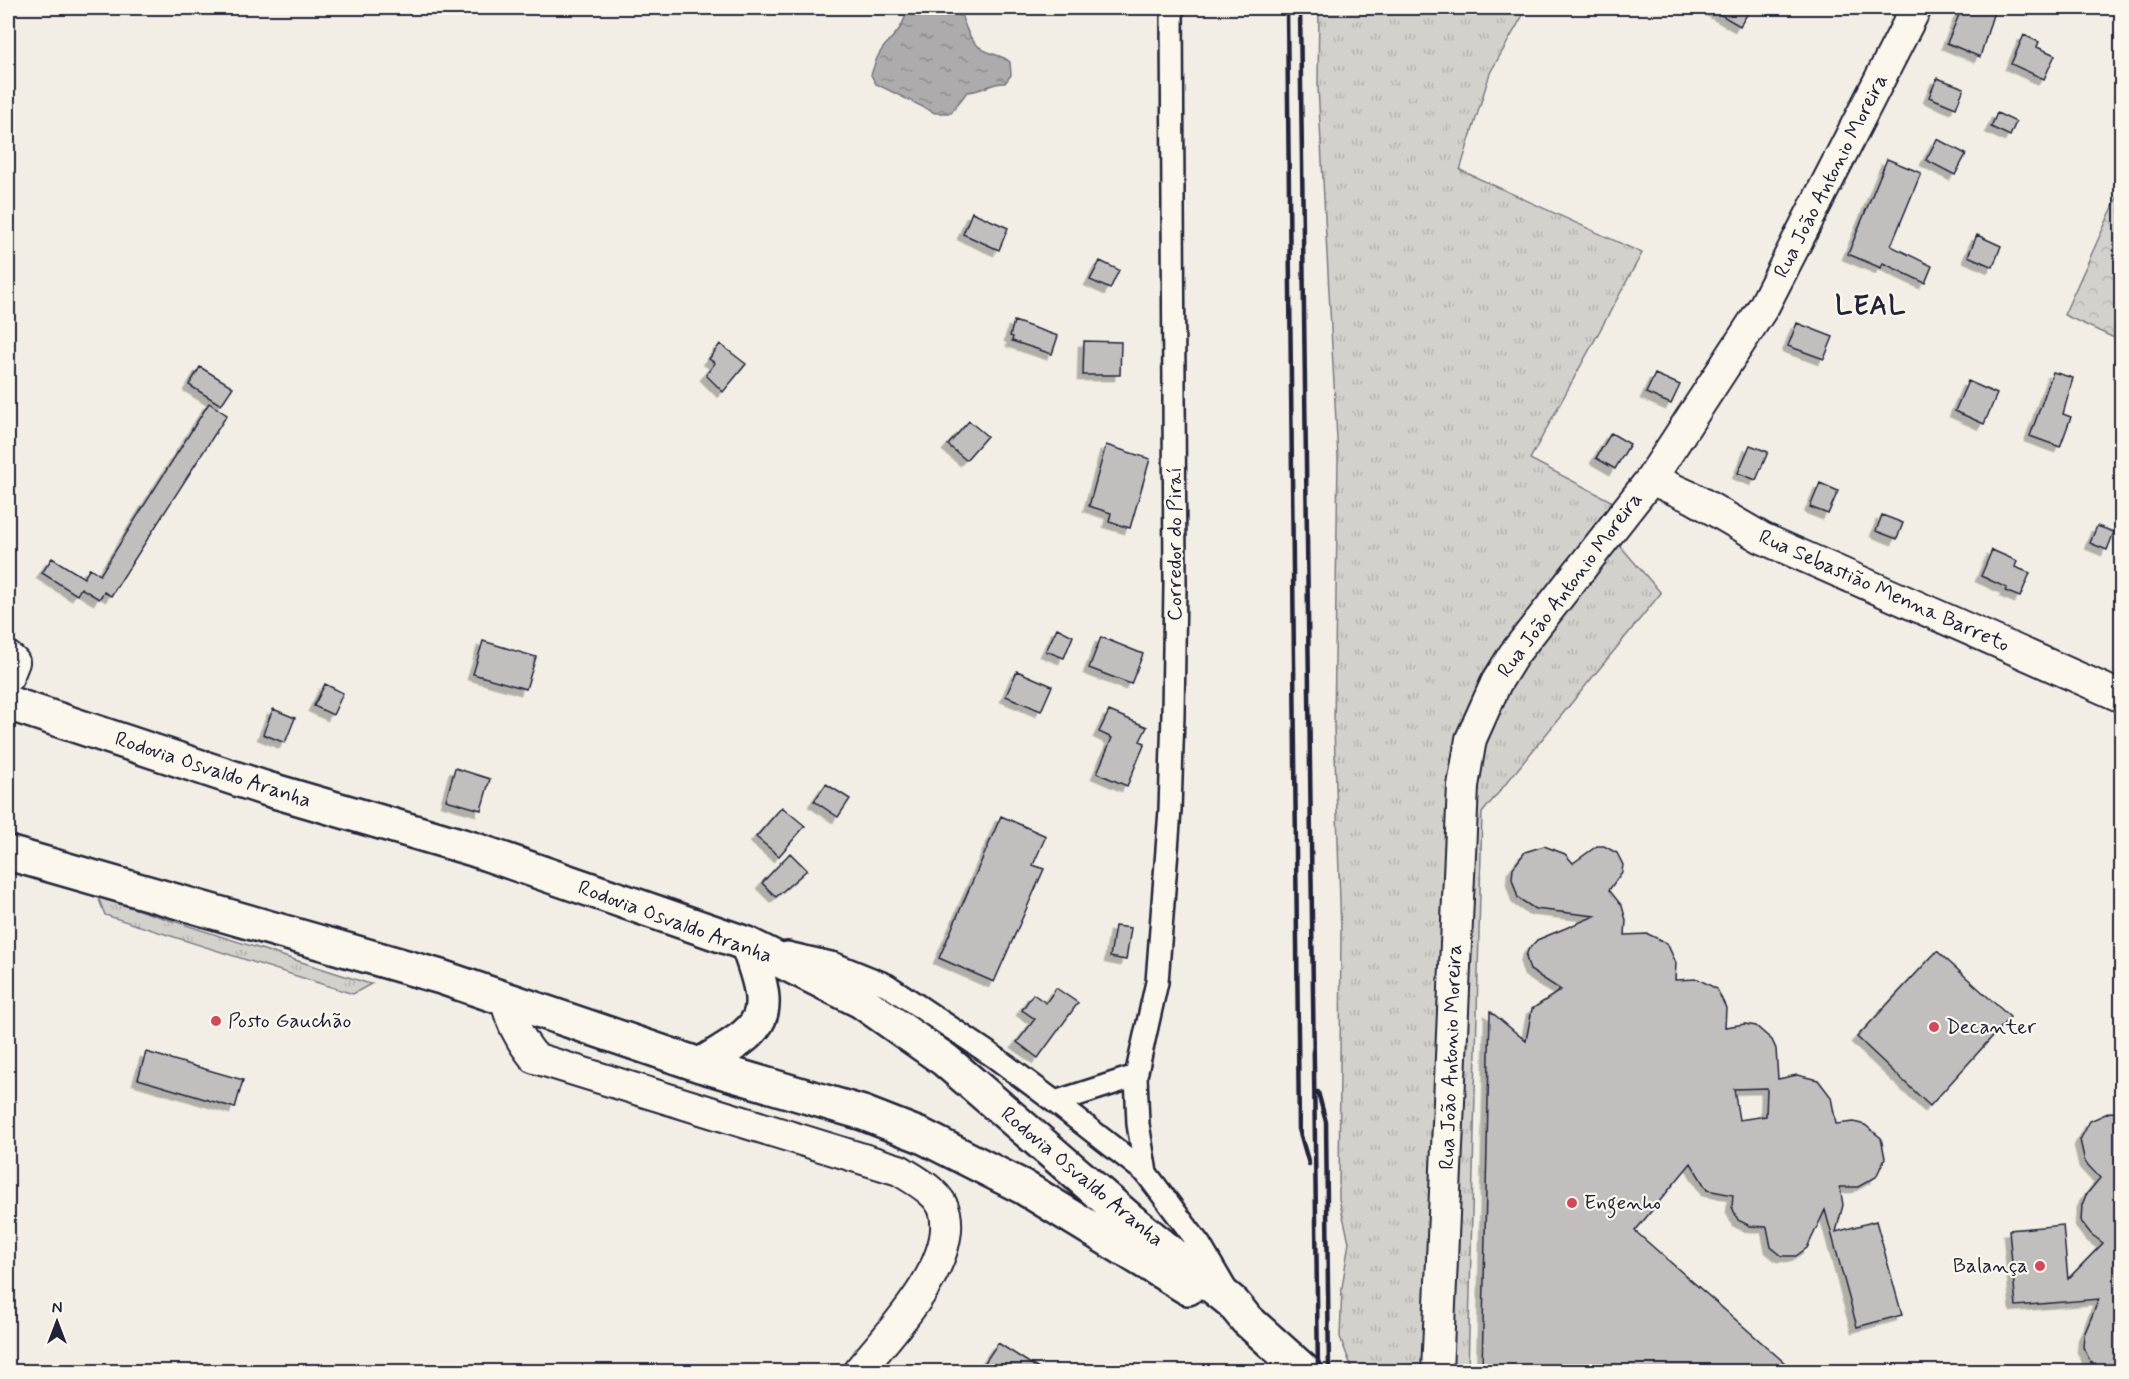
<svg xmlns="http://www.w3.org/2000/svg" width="2129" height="1379" font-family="Mynerve,sans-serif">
  <defs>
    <pattern id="grass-tufts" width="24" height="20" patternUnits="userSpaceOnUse" patternTransform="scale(1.5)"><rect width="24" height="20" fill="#d4d1cc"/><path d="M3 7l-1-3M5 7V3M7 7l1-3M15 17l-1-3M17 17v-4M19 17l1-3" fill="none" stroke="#b6b3b0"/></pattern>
    <pattern id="forest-crowns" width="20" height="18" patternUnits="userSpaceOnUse" patternTransform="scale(1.5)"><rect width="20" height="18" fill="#d4d1cc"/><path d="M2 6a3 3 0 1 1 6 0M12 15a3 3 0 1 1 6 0" fill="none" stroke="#b6b3b0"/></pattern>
    <pattern id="water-ripples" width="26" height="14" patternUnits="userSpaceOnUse" patternTransform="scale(1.5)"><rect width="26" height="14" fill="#aeabad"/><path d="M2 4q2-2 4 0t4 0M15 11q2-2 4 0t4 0" fill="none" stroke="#8d8b8e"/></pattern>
    <filter id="shadow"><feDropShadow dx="-5.5" dy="5.5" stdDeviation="0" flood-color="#0004"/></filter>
  </defs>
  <rect width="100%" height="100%" fill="#f2eee5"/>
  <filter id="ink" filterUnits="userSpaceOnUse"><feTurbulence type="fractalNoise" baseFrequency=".0167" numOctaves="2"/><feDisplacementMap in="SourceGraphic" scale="12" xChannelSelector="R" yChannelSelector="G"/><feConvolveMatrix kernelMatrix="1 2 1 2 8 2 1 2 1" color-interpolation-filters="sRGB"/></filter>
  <g filter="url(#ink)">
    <!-- grass -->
    <path fill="url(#grass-tufts)" stroke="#7b7a84" stroke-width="1.5" d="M1319,8H1527L1490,73L1460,170L1642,253L1530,459L1613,502L1499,652L1463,725L1431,1371H1353L1340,1337L1342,1288L1349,1242L1339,1199L1341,930L1334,727L1338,458L1318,87Z
      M1615,540L1661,593L1482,813L1468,1371L1451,1372L1466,851L1486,713Z
      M98,897L370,984H371L353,994L105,915Z"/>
    <!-- forest -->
    <path fill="url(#forest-crowns)" stroke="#7b7a84" stroke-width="1.5" d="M2121,189V341L2064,315Z"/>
    <!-- water -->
    <path fill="url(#water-ripples)" stroke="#76747f" stroke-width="1.5" d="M912,8H959C965,26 969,44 988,52C997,56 1002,55 1010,62L1011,75L1005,83C991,82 982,92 967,92L951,113H935L876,84L871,75C873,69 875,62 878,56C888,37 900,37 907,11Z"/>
    <!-- building -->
    <path fill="#c2bebe" stroke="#22223b" stroke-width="1.5" fill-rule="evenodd" filter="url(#shadow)" d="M1709,8H1751L1740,26Z
      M1962,8H1995L1980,57L1947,43Z
      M2024,35L2039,42L2037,47L2055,55L2044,79L2011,64Z
      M1937,78L1964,88L1956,108L1929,97Z
      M1997,113L2016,122L2010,136L1991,127Z
      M1937,139L1966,154L1955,175L1926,160Z
      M1887,159L1921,173L1891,246L1932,266L1925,283L1883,263L1881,268L1848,254Z
      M972,212L1008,228L999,250L963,234Z
      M1977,235L2001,246L1993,267L1968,256Z
      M1100,261L1119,270L1110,289L1090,280Z
      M1014,321L1058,336L1052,354L1012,341L1013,337L1010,336Z
      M1797,323L1833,337L1824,359L1788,346Z
      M1084,341L1121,342L1120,375H1083Z
      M720,344L746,364L723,392L706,375L715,363L709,359Z
      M200,367L233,387L221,405L189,385Z
      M2053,372L2073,378L2063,414L2071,417L2060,447L2030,436Z
      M1655,374L1680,385L1671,404L1646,393Z
      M1968,381L1997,394L1984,424L1955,411Z
      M209,403L227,415L111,596L104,592L99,599L81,588L77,595L42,573L52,558L84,578L90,568L100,575Z
      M969,421L987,436L966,460L948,445Z
      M1611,433L1630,444L1615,469L1596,458Z
      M1106,445L1150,459L1130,528L1109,522L1111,513L1089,506Z
      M1750,445L1768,452L1756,480L1738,473Z
      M1820,483L1838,491L1828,514L1810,507Z
      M1882,515L1903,523L1897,539L1876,531Z
      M2097,526L2114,532L2107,550L2090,543Z
      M1992,550L2017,561L2015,567L2030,573L2020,597L2005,591L2007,588L1981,576Z
      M1057,628L1073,636L1064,658L1046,651Z
      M1101,637L1143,654L1131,684L1089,668Z
      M483,641L536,657L526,689L473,674Z
      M1017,671L1052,686L1041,711L1006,696Z
      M325,684L343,693L333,715L314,706Z
      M273,709L295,718L285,743L263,734Z
      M1109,711L1147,727L1140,741L1145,743L1127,786L1097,773L1112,738L1099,732Z
      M455,768L490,779L481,810L446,800Z
      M826,784L850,799L838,817L814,801Z
      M782,807L805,826L779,856L756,837Z
      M1001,816L1046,836L1033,865L1044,869L994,982L939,958Z
      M1544,846L1565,854L1573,863L1597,846H1604L1617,853L1623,865L1622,872L1609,890L1622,906L1626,920L1625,935L1648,934L1667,943L1676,963L1675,980L1698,979L1717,989L1726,1008L1725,1027L1745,1024L1756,1026L1772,1040L1776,1049L1778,1079L1797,1075L1818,1080L1831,1097L1836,1124L1854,1122L1865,1125L1881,1138L1885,1158L1876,1177L1858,1187H1840L1843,1205L1836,1232L1876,1221L1902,1315L1857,1327L1825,1210L1807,1248L1796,1256H1782L1771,1247L1767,1227L1750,1226L1738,1220L1732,1207L1733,1195L1707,1190L1691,1163L1635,1231L1794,1371H1482L1490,1011L1526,1041L1532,1009L1561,990L1530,970L1526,957L1528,950L1537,940L1595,916L1535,909L1518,898L1512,879L1513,868L1525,852ZM1767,1088L1766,1116L1739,1120L1734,1089Z
      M790,853L807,870L776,897L762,883Z
      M1115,926L1131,928L1126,960L1110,957Z
      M1937,951L2010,1017L1930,1106L1857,1037Z
      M1056,988L1078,1003L1038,1058L1017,1042L1035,1019L1022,1010L1033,994L1046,1003Z
      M146,1052L243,1080L235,1108L138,1079Z
      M2110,1112L2121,1113V1371H2101L2094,1368L2083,1347L2084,1335L2099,1299L2016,1306L2009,1230L2063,1225L2068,1279L2103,1243L2091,1234L2081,1221L2082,1205L2086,1195L2100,1178L2085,1162L2080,1140L2090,1121Z
      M998,1343L1042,1371H979Z"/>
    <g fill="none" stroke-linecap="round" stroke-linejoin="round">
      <!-- street casing -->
      <g stroke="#22223b" stroke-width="26">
        <path id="street" d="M787,953L835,964L887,985L996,1058L1055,1102L1146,1173L1200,1245L1227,1291
          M1055,1102L1136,1076
          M1146,1173L1138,1124L1136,1076L1157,982L1170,810L1173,714L1175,585L1172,8"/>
      </g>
      <!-- secondary casing -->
      <g stroke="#22223b" stroke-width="34">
        <path id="secondary" d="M1651,479L1693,498L1762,538L2122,697
          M8,657L14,662L8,677
          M505,998C511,1021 519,1039 535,1058L899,1170C915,1180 941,1193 945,1213C956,1266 888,1335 858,1372
          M1437,1372L1463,786L1471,739L1496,683L1514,654L1651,479L1764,306L1916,8"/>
      </g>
      <!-- highway casing -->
      <g stroke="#22223b" stroke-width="38">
        <path id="highway" d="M8,703L264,788L473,849L747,944L861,1001L945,1060L1129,1219L1232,1302L1246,1319L1305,1372
          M8,853L441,977L700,1065L863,1113L922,1136L1023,1187L1188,1288
          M700,1065C767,1025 775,1020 747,944"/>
      </g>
      <!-- street -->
      <use href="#street" stroke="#fbf7ec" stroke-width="21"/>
      <!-- secondary -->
      <use href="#secondary" stroke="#fbf7ec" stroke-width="30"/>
      <!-- highway -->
      <use href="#highway" stroke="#fbf7ec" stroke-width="33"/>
      <!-- rail -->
      <path stroke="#22223b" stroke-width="4.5" d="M1287,8L1299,1129L1309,1164
        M1300,8L1318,1372
        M1318,1092L1326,1122L1329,1372"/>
    </g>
  </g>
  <!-- markers -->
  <g fill="#d1495b" stroke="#fbf7ec" stroke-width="2">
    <circle cx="216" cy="1021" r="6"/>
    <circle cx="1934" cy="1027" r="6"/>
    <circle cx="1572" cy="1203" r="6"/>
    <circle cx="2040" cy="1266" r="6"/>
  </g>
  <g text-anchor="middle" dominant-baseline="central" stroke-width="4.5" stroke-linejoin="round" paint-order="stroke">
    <!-- street labels -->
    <g font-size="21" fill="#22223b" stroke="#fbf7ec">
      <text transform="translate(1831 176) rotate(-63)">Rua João Antonio Moreira</text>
      <text transform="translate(1175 544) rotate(-90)">Corredor do Piraí</text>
      <text transform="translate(1570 585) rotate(-53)">Rua João Antonio Moreira</text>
      <text transform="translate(1884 591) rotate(24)">Rua Sebastião Menna Barreto</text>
      <text transform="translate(213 770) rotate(18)">Rodovia Osvaldo Aranha</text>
      <text transform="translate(675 922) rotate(20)">Rodovia Osvaldo Aranha</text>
      <text transform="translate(1451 1057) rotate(-88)">Rua João Antonio Moreira</text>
      <text transform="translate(1082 1177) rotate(40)">Rodovia Osvaldo Aranha</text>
    </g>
    <!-- poi labels -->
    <g font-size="21" fill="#22223b" stroke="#fbf7ec" text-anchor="start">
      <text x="228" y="1021">Posto Gauchão</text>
      <text x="1946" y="1027">Decanter</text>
      <text x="1584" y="1203">Engenho</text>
      <text x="2028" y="1266" text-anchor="end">Balança</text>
    </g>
    <!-- district labels -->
    <g font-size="27" font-weight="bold" letter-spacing="1.5" fill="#22223b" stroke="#fbf7ec">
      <text x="1871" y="306">LEAL</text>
    </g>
  </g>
  <!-- margin -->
  <rect width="2129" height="1379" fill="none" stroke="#fbf7ec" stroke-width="30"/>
  <rect x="15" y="15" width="2099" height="1349" fill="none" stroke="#22223b" stroke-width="2" filter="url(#ink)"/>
  <!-- north arrow -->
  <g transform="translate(57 1322)" stroke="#fbf7ec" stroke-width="4.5" paint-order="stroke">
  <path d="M0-4.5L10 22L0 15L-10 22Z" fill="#22223b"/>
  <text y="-9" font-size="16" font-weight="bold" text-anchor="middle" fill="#22223b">N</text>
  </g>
</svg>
